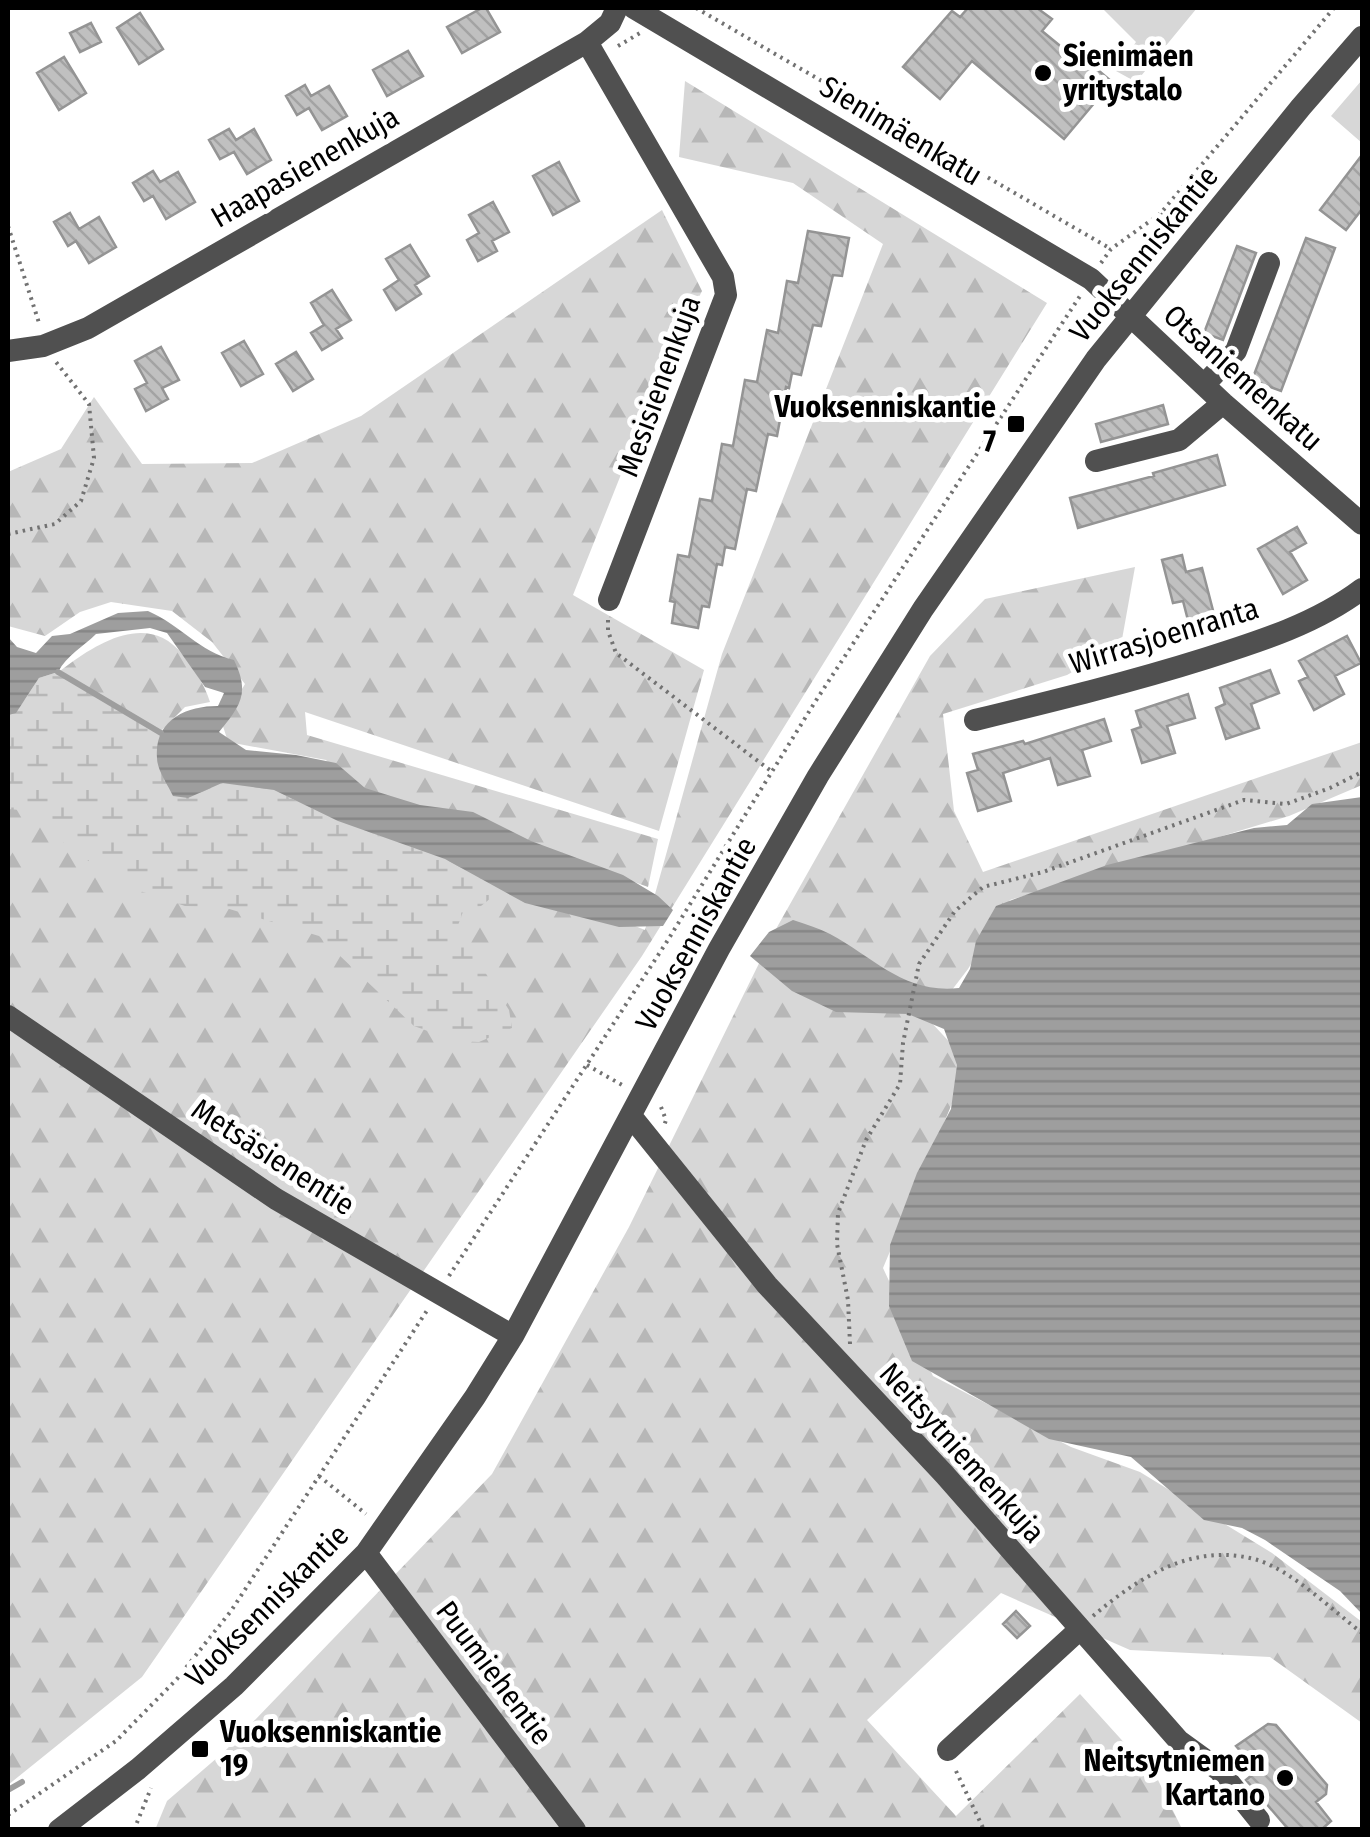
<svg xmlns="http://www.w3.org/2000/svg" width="1370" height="1837" font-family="'Fira Sans Condensed',sans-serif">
  <defs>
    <pattern id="forest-firs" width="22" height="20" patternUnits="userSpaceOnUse" patternTransform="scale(2.5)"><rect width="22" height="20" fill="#d7d7d7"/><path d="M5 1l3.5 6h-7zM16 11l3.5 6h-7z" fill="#b7b7b7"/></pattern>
    <pattern id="wetland-marsh" width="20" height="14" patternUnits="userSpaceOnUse" patternTransform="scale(2.5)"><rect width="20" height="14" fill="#d7d7d7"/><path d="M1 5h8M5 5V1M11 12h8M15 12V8" fill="none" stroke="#b7b7b7"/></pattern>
    <pattern id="water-rules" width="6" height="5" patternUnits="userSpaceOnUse" patternTransform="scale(2.5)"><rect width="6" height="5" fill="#9e9e9e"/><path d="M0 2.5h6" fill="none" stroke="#868686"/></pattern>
    <pattern id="building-back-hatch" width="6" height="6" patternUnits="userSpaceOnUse" patternTransform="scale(2.5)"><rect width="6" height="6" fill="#c0c0c0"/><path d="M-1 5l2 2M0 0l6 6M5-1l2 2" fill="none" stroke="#a3a3a3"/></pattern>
  </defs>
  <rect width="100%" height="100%" fill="#fff"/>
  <!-- grass -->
  <path fill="#d7d7d7" d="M1102,8H1197L1136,82L1116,71L1136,42Z
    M1362,80V143L1331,116Z"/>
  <!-- forest -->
  <path fill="url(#forest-firs)" d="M685,81L1047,303L642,956L142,1677L8,1785V714C51,681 133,592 183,655C195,671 204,683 210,702L185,707L157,735L645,930L722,654L883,244L793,183L679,157Z
    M662,210L702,291L661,374L573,595L704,670L659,831L305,712L307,735L658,839L648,887L512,837L405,812L339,775L326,760L228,742L222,723L245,684L212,642L172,611L111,602L80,612L45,636L8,626V472L61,449L94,397L142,464L252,463L361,416Z
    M1135,567L1121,645L1067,675L943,714L954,811L983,872L1362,742V785L1289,816L1010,900L968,969L929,1020L969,1063L883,1268L933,1376L1071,1447L1140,1472L1272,1553L1362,1622V1723L1270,1657L1130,1650L1001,1593L867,1720L956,1816L1080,1694L1158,1780L1182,1829L155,1830L167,1801L225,1751L492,1474L629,1227L776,929L930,656L985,599Z"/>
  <!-- wetland -->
  <path fill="url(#wetland-marsh)" d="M58,672L161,733L159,741L189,798L222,783L274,790L338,821L445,859L501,890L481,906L464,909L457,928L509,1010L512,1028L479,1042L455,1041L414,1026L319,936L226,908L185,906L137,890L94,865L20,810L8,809V715L16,713L39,678Z"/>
  <!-- water -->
  <path fill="url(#water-rules)" d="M148,611C182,626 198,651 234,660C250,693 241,705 219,732L246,750L296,755L336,763L365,788L420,805L473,812L531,841L623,875L658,896L673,910L663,926L619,927L525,903L445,859L338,821L274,790L222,783L188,798L173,796C168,785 157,770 157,758C154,720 186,706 218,706L224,693L205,687L167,633L150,628L96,634C83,647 67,655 58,672L39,678L16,713L8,715V637L17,647L36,653L52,636L70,634L118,613Z
    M1362,797V1614L1340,1591L1265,1540L1242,1528L1204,1520L1131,1457L1049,1439L912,1361L889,1306L890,1245L917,1173L951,1109L957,1065L944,1029L908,1014L836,1012L792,991L750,956L769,932L793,920C805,924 818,928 830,934C875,958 904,994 959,988L970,969L976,941L996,906L1107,865L1254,828L1287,825L1312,804Z"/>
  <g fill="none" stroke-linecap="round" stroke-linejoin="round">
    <!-- stream -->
    <path stroke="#9e9e9e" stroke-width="6" d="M58,672L161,733
      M8,1790L22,1782"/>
  </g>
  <!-- building -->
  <path fill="url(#building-back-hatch)" stroke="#949494" stroke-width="2.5" d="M482,8H486L500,32L462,53L447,27Z
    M968,8H1037L1052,19L1042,31L1081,63L1085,59L1112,82L1064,139L972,61L940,99L903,67L952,11L960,17Z
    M140,13L163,49L139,64L117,28Z
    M91,23L101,42L80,52L70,33Z
    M408,51L423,76L387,96L373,70Z
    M64,57L86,93L59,110L37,73Z
    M305,85L311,96L329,86L347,116L322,130L309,108L297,115L286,96Z
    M229,129L236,140L254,129L271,160L247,174L234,152L220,159L209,140Z
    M1362,155V209L1346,230L1320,210Z
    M559,162L579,201L553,215L533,176Z
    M153,171L160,182L178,172L195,202L166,219L153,196L144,201L133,183Z
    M493,202L509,232L492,241L497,251L478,261L467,240L479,233L469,215Z
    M70,213L79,229L99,217L116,247L89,263L76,241L68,246L54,222Z
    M808,231L849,238L842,276L833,275L821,326L813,325L801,375L792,373L789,388L786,387L777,436L768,434L756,491L747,489L735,549L725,547L722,565L717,564L709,607L702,606L698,628L672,623L675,602L670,601L678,555L689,557L700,499L712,501L722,444L733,446L745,380L757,382L767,330L778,333L787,281L798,283Z
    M1306,238L1335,248L1281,391L1252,380Z
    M410,245L429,276L415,285L421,294L396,310L384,290L399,280L386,259Z
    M1237,246L1256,253L1223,340L1204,333Z
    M332,290L351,320L336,329L342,338L322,350L311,333L324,325L311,303Z
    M244,341L263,374L241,386L222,353Z
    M161,347L179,380L162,388L168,399L146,411L135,389L147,383L135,361Z
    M296,352L313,379L293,391L276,364Z
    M1163,405L1168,424L1101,442L1096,424Z
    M1217,455L1225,485L1078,528L1070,498L1154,476L1153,473Z
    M1297,527L1306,543L1290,552L1307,580L1283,594L1258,549Z
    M1182,555L1186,572L1202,568L1216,622L1190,628L1183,601L1173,603L1162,560Z
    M1347,636L1361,663L1335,676L1344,694L1314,710L1299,681L1308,677L1299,661Z
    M1270,670L1279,693L1251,704L1259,728L1226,739L1216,708L1225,704L1220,688Z
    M1188,694L1195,718L1167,726L1175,753L1142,763L1132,730L1141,727L1136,711Z
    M1104,719L1111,741L1082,750L1090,776L1058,785L1050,758L1003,773L1011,801L978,811L967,773L978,770L973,754L1023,741L1025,744Z
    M1016,1611L1030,1626L1017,1638L1003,1624Z
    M1268,1724L1276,1725L1327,1785L1326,1794L1316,1802L1331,1821L1321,1830H1289L1246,1780L1252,1775L1242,1763V1753L1236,1746Z"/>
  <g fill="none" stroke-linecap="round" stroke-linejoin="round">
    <!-- path -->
    <path stroke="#727272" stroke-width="4" stroke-dasharray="2.5 5" stroke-linecap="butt" d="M696,8L1111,249
      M618,46L640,33
      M1160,214L1176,227
      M8,226L40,326
      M1101,263L1111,249L1160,214L1334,8
      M1170,324V304
      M8,534L55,524L81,501L94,458L89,404L56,362
      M608,620V631L616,653L771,771
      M587,1065L622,1085
      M661,1107L666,1120L664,1126
      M449,1276L666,943L815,702L1080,296
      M850,1344L848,1300L837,1244L838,1213L866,1140L900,1084L903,1043L919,964L955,911L983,887L1043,872L1244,800L1286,804L1330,788L1362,772
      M319,1476L366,1514
      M1093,1616C1139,1577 1192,1543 1254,1559C1291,1569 1332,1610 1362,1633
      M956,1771L984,1830
      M8,1815L116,1741L177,1679L231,1611L428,1309
      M134,1830L151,1788"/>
    <!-- minor -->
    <path stroke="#505050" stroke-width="22" d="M634,8L1091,279L1223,403L1362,524
      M587,42L723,277L726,295L609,600
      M8,351L43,346L88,328L587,42L610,23L617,8
      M1204,385L1236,351L1269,263
      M1096,461L1179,440L1223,403
      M975,720C1053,701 1131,682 1207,658C1261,641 1317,623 1362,589
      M8,1016L276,1199L513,1336
      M631,1116L767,1285L945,1475L1179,1741L1219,1770L1259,1820
      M366,1553L575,1830
      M948,1750L1079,1630
      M59,1830L138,1769L234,1686L366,1553L475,1397L513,1336L719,949L818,776L923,609L1096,359L1301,107L1362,37"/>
  </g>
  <!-- markers -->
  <g fill="#000" stroke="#fff" stroke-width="4">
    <circle cx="1043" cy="73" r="10"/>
    <rect x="1006" y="414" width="20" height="20" rx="5"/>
    <rect x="190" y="1739" width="20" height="20" rx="5"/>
    <circle cx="1285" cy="1778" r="10"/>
  </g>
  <g text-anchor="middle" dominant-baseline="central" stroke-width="10" stroke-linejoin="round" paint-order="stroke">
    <!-- poi labels -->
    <g font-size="30" font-weight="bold" fill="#000" stroke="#fff" text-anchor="start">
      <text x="1063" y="56">Sienimäen<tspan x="1063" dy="34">yritystalo</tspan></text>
      <text x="996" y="407" text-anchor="end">Vuoksenniskantie<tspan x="996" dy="34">7</tspan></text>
      <text x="220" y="1732">Vuoksenniskantie<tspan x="220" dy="34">19</tspan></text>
      <text x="1265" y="1761" text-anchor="end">Neitsytniemen<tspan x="1265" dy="34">Kartano</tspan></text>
    </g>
    <!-- street labels -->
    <g font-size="30" fill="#000" stroke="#fff">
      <text transform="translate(901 131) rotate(31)">Sienimäenkatu</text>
      <text transform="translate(305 167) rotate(-30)">Haapasienenkuja</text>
      <text transform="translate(1144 254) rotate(-51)">Vuoksenniskantie</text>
      <text transform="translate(1243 378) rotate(42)">Otsaniemenkatu</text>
      <text transform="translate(659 386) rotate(-70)">Mesisienenkuja</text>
      <text transform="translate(1164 636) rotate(-17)">Wirrasjoenranta</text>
      <text transform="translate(696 934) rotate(-61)">Vuoksenniskantie</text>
      <text transform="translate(273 1157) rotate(33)">Metsäsienentie</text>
      <text transform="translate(962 1453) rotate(48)">Neitsytniemenkuja</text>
      <text transform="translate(267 1606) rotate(-45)">Vuoksenniskantie</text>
      <text transform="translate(494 1673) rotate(53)">Puumiehentie</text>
    </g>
  </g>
  <!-- border -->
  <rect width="1370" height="1837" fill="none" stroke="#000000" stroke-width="20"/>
</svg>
